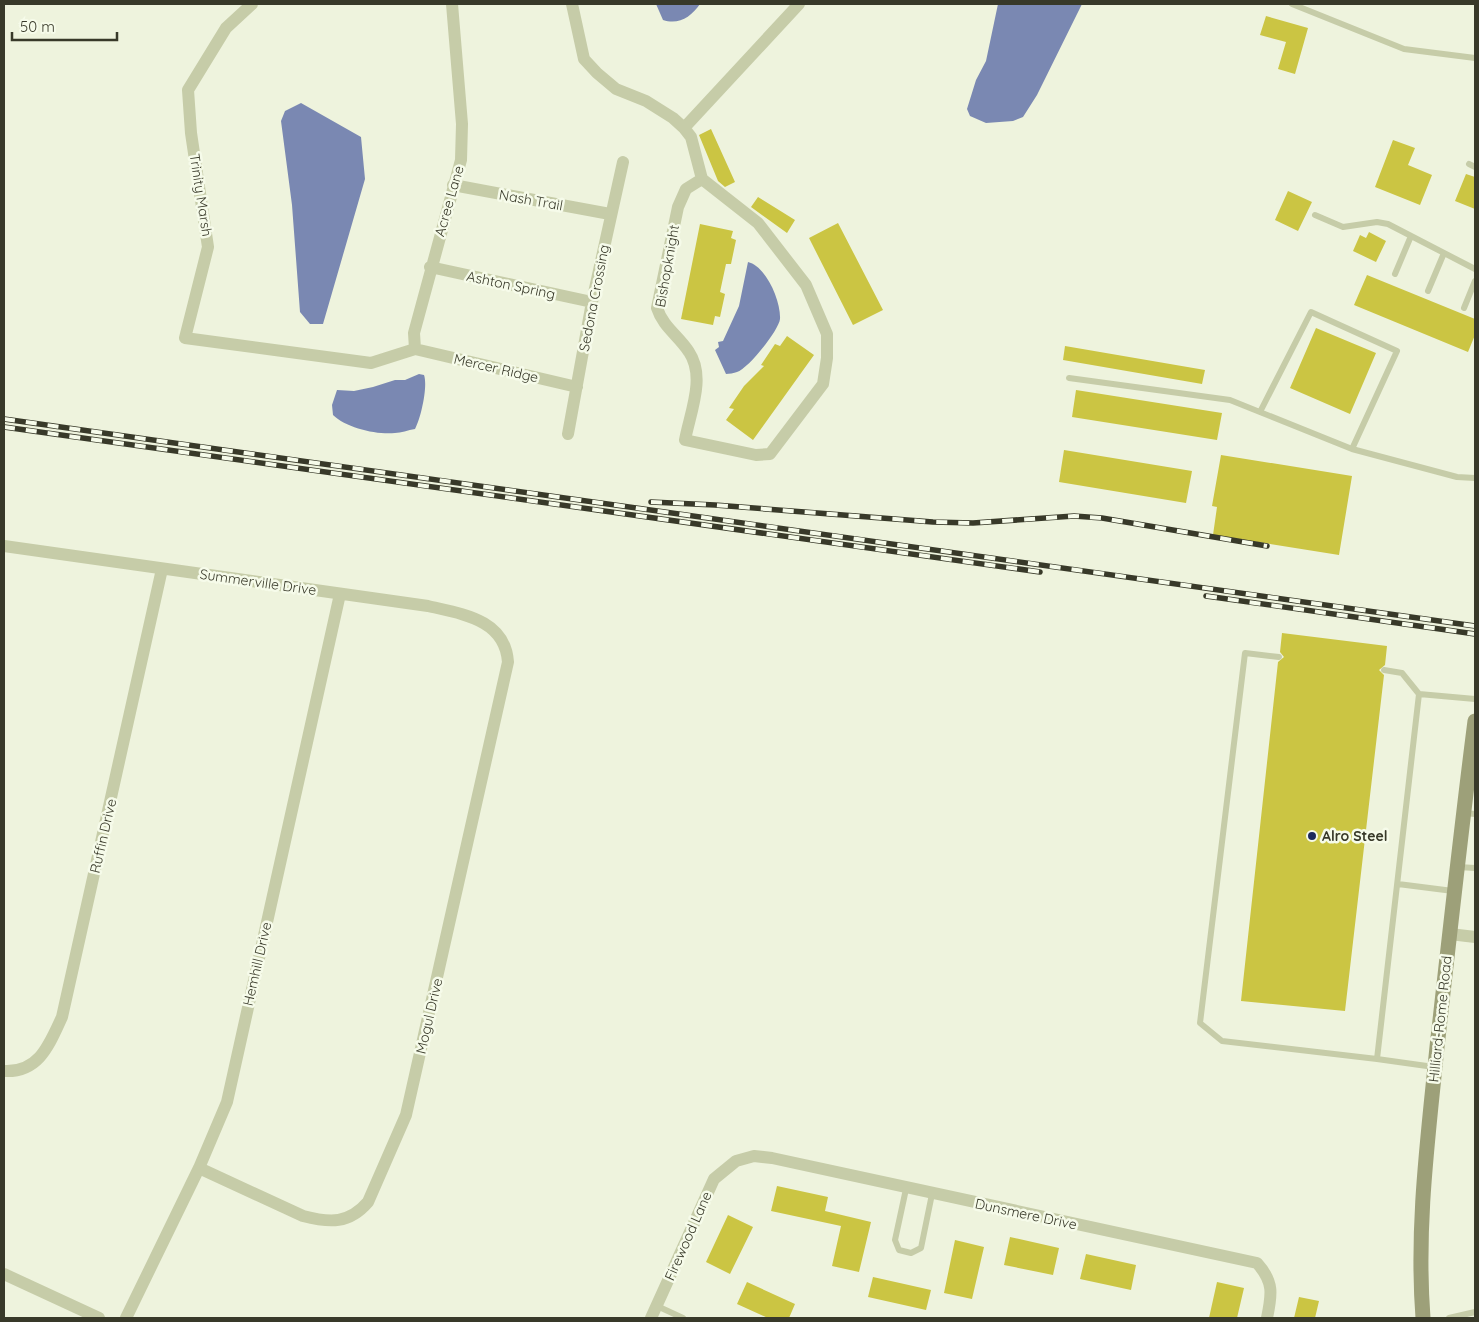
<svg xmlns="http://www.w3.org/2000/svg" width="1479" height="1322" font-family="Quicksand,sans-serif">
  <rect width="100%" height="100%" fill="#eef3dd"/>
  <!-- water -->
  <path fill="#7a88b2" d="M656,4H700C691,17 679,25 663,20Z
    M998,4H1082L1037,95L1023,117L1013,121L986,123L970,116L967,109L976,80L986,61Z
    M301,103L361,137L365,179L323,324H310L300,312L292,205L281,121L285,111Z
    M748,262C766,266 781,301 780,319C779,330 748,369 737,372C734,373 729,374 726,374L715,350L719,347L718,342L723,341L739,306Z
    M419,374L424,375C428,386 421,418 415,429C408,430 401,433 395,433C377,435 346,428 333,415L332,405L337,390L354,391L373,387L395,380H405Z"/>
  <!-- building -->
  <path fill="#cbc543" d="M1266,16L1308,28L1295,74L1278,69L1286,42L1260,35Z
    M711,129L735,182L725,187L718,181L699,135Z
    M1393,140L1415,148L1408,165L1432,175L1420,205L1375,187Z
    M1466,174L1475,177V209L1455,201Z
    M1288,191L1312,202L1298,231L1275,220Z
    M758,197L795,220L787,233L751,207Z
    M838,223L883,310L853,325L809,238Z
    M700,224L733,231L731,238L736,240L731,264H726L720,292L725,294L720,317L715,316L713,325L681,319Z
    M1369,232L1386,241L1376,262L1353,251L1360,235L1366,238Z
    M1367,275L1475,319V335L1468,352L1354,305Z
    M1316,328L1376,353L1350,414L1290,388Z
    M787,336L814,355L753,440L726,420L734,409L729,408L744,386L764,366L761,365L775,344L780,346Z
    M1065,346L1205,370L1202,384L1063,360Z
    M1076,390L1222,413L1217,440L1072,417Z
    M1064,450L1192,471L1186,503L1059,482Z
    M1221,455L1352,476L1339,555L1213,535L1217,507L1212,506Z
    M1282,633L1387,646L1385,665L1379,670L1384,675L1345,1011L1241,1001L1278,662L1284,657L1280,652Z
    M777,1186L828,1197L825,1211L871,1222L859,1272L832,1266L841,1226L771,1211Z
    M728,1215L753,1227L730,1274L706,1262Z
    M1010,1237L1059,1248L1053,1275L1004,1265Z
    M955,1240L984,1247L972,1299L944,1293Z
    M1086,1254L1136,1265L1131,1290L1080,1279Z
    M873,1277L931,1290L926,1310L868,1297Z
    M747,1282L795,1304L789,1318H768L737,1304Z
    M1217,1282L1244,1288L1237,1318H1209Z
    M1299,1297L1319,1301L1315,1318H1294Z"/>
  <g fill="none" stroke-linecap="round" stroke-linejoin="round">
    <!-- lane -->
    <path stroke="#c6cca8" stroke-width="6" d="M1292,4L1404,49L1475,58
      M1469,164L1475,167
      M1315,215L1343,227L1377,222L1388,224L1475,269
      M1395,274L1411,236
      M1428,291L1444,253
      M1464,308L1475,281
      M1069,378L1230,400L1352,449L1457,477L1475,478
      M1260,412L1311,312L1397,351L1352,449
      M1279,657L1245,653L1200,1023L1222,1041L1377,1059
      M1384,670L1402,673L1419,694
      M1464,813L1475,814
      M1458,867L1475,868
      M1398,884L1453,891
      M1434,1067L1377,1059L1419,694L1475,699
      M906,1189L895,1240L899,1250L911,1253L921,1248L932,1194
      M657,1306L683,1318
      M1449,1318L1475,1312"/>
    <!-- street -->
    <path stroke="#c6cca8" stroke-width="12" d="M252,4L226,28L188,90L191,133L208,247L185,338L371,363L415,349L414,333L461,160L462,124L452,4
      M572,4L584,59L597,73L616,89L646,101L673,118L684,128L691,137L702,179L758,223L806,285L827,334V358L823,384L770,454L756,455L685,440C690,413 706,377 689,352C679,336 663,327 657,308L678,207L686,189L702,179
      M684,128L799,4
      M453,185L610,214
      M430,267L592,302
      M415,349L577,387
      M568,434L592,302L623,162
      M4,546L428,606C462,614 505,619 508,662L406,1115L368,1202C349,1224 330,1223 303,1216L199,1168
      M1450,934L1475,937
      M4,1071C39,1073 49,1045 62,1017L162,569
      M4,1274L99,1318
      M126,1318L199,1168L227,1102L340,594
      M651,1318L714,1179L736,1161L754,1156L772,1158L1257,1263C1274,1282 1272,1294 1267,1318"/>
    <!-- secondary -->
    <path stroke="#9da079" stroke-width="15" d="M1423,1318C1416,1227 1428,1138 1437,1047C1449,939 1461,830 1475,721"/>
    <!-- rail casing -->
    <g stroke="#383929" stroke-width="5.5">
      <path id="rail" d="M4,419L1475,626
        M4,427L1040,572
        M651,502L715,505L933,522L973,523L1074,516L1102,518L1267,546
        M1206,596L1475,634"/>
    </g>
    <!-- rail -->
    <use href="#rail" stroke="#f6fbea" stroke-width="4" stroke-dasharray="11" stroke-linecap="butt"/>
  </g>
  <!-- markers -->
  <circle fill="#1c2a5c" stroke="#f6fbea" stroke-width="2" cx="1312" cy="836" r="5"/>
  <g text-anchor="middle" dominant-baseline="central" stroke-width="5" stroke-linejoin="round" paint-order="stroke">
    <!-- street labels -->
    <g font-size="14" fill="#383929" stroke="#f6fbea">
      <text transform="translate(201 195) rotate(81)">Trinity Marsh</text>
      <text transform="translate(531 200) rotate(10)">Nash Trail</text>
      <text transform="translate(449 201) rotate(-74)">Acree Lane</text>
      <text transform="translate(667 266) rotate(-80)">Bishopknight</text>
      <text transform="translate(511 285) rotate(12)">Ashton Spring</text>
      <text transform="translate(594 298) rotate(-79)">Sedona Crossing</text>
      <text transform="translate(496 368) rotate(13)">Mercer Ridge</text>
      <text transform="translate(258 582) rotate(8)">Summerville Drive</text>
      <text transform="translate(103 836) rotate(-77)">Ruffin Drive</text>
      <text transform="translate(257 964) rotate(-77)">Hemhill Drive</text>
      <text transform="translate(429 1016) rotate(-77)">Mogul Drive</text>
      <text transform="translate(1440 1019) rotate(-84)">Hilliard-Rome Road</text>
      <text transform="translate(1026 1214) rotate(12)">Dunsmere Drive</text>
      <text transform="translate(688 1236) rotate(-66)">Firewood Lane</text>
    </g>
    <!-- poi labels -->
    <g font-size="14" font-weight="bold" fill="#383929" stroke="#f6fbea" text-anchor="start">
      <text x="1322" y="836">Alro Steel</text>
    </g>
  </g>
  <!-- border -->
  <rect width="1479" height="1322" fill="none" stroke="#383929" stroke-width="10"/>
  <!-- scale -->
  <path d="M12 32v8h105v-8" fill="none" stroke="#383929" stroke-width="2.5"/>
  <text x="20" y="32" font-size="15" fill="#383929" stroke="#f6fbea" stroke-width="4" paint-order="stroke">50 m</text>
</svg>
